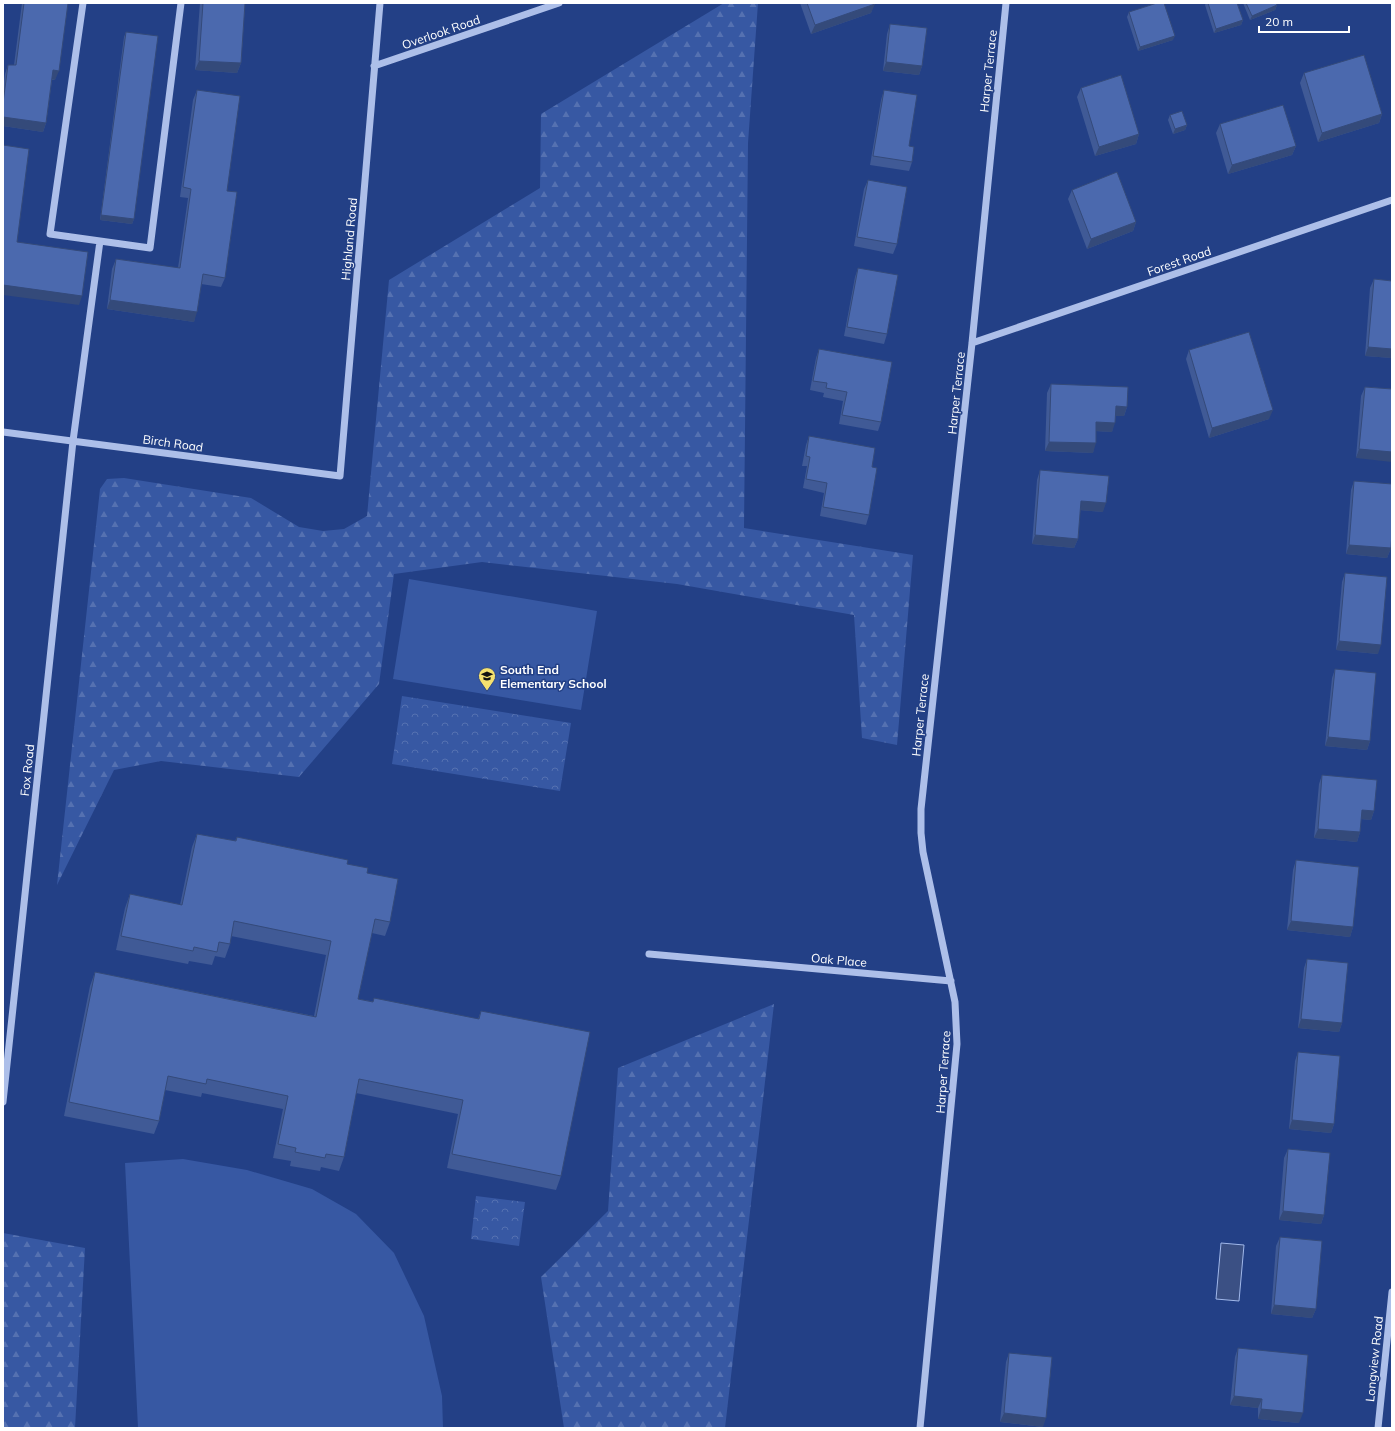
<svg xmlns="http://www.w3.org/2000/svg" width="1395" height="1431" font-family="Mulish,sans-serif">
  <defs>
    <pattern id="forest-firs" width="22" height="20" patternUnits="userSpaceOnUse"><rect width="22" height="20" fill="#3758a3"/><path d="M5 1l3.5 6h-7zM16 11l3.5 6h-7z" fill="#5571b1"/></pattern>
    <pattern id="park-crowns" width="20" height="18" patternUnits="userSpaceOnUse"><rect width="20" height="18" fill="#3758a3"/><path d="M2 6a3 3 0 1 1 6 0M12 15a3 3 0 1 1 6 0" fill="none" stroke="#5571b1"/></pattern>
  </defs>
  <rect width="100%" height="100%" fill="#234086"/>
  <!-- forest -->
  <path fill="url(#forest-firs)" d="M724,3H758L748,143L744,528L913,555L897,745L862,738L854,615L677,584L482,562L394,574L379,684L299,777L161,761L114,770L57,885L100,489L107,479L124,478L251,498L299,527L323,531L344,529L367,516L389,280L540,188L541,114Z
    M774,1004L725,1428H564L541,1277L608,1211L618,1068Z
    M3,1233L85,1248L75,1428H3Z"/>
  <!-- park -->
  <path fill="url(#park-crowns)" d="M402,696L571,723L560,791L392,764Z
    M476,1196L525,1202L519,1246L471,1239Z"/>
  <!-- pitch -->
  <path fill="#3758a3" d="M409,579L597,611L581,710L393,679Z
    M183,1159L247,1170L312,1189L356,1214L394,1253L424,1316L442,1396L443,1428H138L125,1163Z"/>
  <!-- water -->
  <path fill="#3b5084" stroke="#a1b8ea" d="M1221,1243L1244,1245L1239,1301L1216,1299Z"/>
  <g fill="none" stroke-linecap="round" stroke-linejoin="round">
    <!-- minor -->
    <path stroke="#adbfe9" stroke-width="7" d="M83,3L50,234L150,248L181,3
      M374,66L559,3
      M972,343L1392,200
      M3,432L340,476L380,3
      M649,954L951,981
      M3,1102L73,441L100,241
      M920,1428L957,1044L955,1002L923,852L921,833V809L972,343L1006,3
      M1378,1428L1392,1292"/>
  </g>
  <!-- wall -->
  <path fill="#405a96" d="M22,3H68L55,80H52L46,123L43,132L3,126V88L5,74L8,65H14Z
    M200,3H245L241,63L237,73L195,70Z
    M800,3H874L871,13L811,34Z
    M1206,3H1237L1243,20L1241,25L1214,33L1205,5Z
    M1243,3H1276L1277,5L1275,10L1250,20Z
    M1129,12L1173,40L1138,51L1127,17Z
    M890,24L922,66L919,75L883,71L887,34Z
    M126,32L134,219L132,224L100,220L124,37Z
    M1304,73L1382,114L1379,123L1318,142L1300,83Z
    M1081,88L1139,134L1136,144L1095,156L1077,97Z
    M197,90L227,191L225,278L221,287L201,284L194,322L107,309L112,269L116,259L178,268L188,198L180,197L193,100Z
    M884,90L909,146L912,162L909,171L870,165L881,100Z
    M1170,115L1187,125L1185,130L1173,134L1168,120Z
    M1220,124L1296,146L1292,155L1228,174L1216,133Z
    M868,180L897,244L893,254L854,246L864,189Z
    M1072,190L1136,222L1133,231L1087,249L1068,199Z
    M858,268L887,334L884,344L844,336L855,277Z
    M1374,279L1392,281V358L1365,356L1370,288Z
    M819,349L881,422L878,431L839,424L843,401L823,397L824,393L810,390L816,358Z
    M1189,350L1269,419L1209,438L1186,359Z
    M1051,384L1127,407L1124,416H1115L1112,432L1096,431L1093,453L1045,451L1047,393Z
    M1365,387L1392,389L1356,458L1361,396Z
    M809,436L872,467L869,515L866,525L820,516L824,493L803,488L807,466H802L806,445Z
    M1040,470L1103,512L1080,510L1078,539L1074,548L1032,544L1037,480Z
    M1354,481L1391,548L1387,558L1346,554L1351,490Z
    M1345,573L1378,654L1336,650L1342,582Z
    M1335,669L1370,741L1367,750L1325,746L1332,678Z
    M1322,775L1374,811L1371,820L1361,819L1360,832L1357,842L1314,838L1319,784Z
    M197,834L235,841L237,837L347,864L367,873L390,922L385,936L372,933L358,999L478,1019L481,1011L561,1176L556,1190L447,1168L458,1114L356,1093L344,1157L339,1171L321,1167L320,1171L290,1166L291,1161L273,1158L283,1109L202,1093L201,1097L165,1090L159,1121L154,1134L64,1116L90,986L95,972L314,1016L326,955L231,936L230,944L225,958L215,956L212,965L189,961L188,964L116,950L125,908L130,894L180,905L192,847Z
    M1296,860L1353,927L1350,937L1287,930L1293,870Z
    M1307,959L1342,1023L1339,1032L1298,1028L1304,968Z
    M1298,1052L1334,1124L1331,1133L1289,1129L1295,1061Z
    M1288,1149L1324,1215L1321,1224L1279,1220L1284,1158Z
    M1280,1237L1316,1309L1312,1318L1271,1314L1276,1246Z
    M1238,1348L1299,1423L1258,1419V1408L1230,1405L1235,1357Z
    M1009,1353L1043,1427L1000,1422L1006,1362Z"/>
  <!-- shaded-wall -->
  <path fill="#344a7a" d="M875,4L871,13L811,34L815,25Z
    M1277,5L1275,10L1250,20L1252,16Z
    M1243,20L1241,25L1214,33L1216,29Z
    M1175,36L1173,40L1138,51L1140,47Z
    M199,61L241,63L237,73L195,70Z
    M886,62L922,66L919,75L883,71Z
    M53,70L59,71L55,80L50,79Z
    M1382,114L1379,123L1318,142L1322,133Z
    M3,117L46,123L43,132L3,126Z
    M1187,125L1185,130L1173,134L1175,129Z
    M1139,134L1136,144L1095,156L1099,147Z
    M1296,146L1292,155L1228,174L1232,165Z
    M101,215L134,219L132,224L100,220Z
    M1136,222L1133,231L1087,249L1091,239Z
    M3,285L82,296L79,305L3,295Z
    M110,300L197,312L194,322L107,309Z
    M1368,347L1392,349V358L1365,356Z
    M1116,406L1127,407L1124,416H1112Z
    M1273,410L1269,419L1209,438L1212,428Z
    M1096,422L1115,423L1112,432L1093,431Z
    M1049,442L1096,443L1093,453L1045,451Z
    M1359,449L1392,452V462L1356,458Z
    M1081,501L1106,503L1103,512L1078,510Z
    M1035,535L1078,539L1074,548L1032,544Z
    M1349,545L1391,548L1387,558L1346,554Z
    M1339,641L1381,645L1378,654L1336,650Z
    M1328,737L1370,741L1367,750L1325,746Z
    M1362,810L1374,811L1371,820L1358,819Z
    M1318,829L1360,832L1357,842L1314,838Z
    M1291,921L1353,927L1350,937L1287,930Z
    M1301,1019L1342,1023L1339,1032L1298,1028Z
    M1292,1120L1334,1124L1331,1133L1289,1129Z
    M1283,1211L1324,1215L1321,1224L1279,1220Z
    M1274,1305L1316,1309L1312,1318L1271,1314Z
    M1234,1396L1262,1399L1258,1408L1230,1405Z
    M1261,1409L1303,1413L1299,1423L1258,1419Z
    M1004,1413L1046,1418L1043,1427L1000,1422Z"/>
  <!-- building -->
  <path fill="#4b69ae" stroke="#344a7a" d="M24,3H68L59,71L53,70L46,123L3,117V103L8,65H16Z
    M203,3H245L241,63L199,61Z
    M807,3H874L875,4L815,25Z
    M1157,3H1164L1175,36L1140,47L1129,12Z
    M1208,3H1237L1243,20L1216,29Z
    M1246,3H1276L1277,5L1252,16Z
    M890,24L927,28L922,66L886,62Z
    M126,32L158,36L134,219L101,215Z
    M1364,55L1382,114L1322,133L1304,73Z
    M1121,75L1139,134L1099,147L1081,88Z
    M197,90L240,96L227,191L237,192L225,278L203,274L197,312L110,300L116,259L180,268L191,189L183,187Z
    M884,90L917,95L909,146L914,147L912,162L873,156Z
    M1283,105L1296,146L1232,165L1220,124Z
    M1182,111L1187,125L1175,129L1170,115Z
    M3,145L29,149L17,242L88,252L82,296L3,285Z
    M1117,172L1136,222L1091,239L1072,190Z
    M868,180L907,187L897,244L857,237Z
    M858,268L898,275L887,334L847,327Z
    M1374,279L1392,281V349L1368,347Z
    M1249,332L1273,410L1212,428L1189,350Z
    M819,349L892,362L881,422L842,415L847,392L826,388L827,383L813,381Z
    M1051,384L1128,387L1127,407L1116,406L1115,423L1096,422V443L1049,442Z
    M1365,387L1392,389V452L1359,449Z
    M809,436L875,448L872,467L877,468L869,515L823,507L827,483L806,479L810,457L806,456Z
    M1040,470L1109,476L1106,503L1081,501L1078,539L1035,535Z
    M1354,481L1392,484V533L1391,548L1349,545Z
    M1345,573L1387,577L1381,645L1339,641Z
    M1335,669L1376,673L1370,741L1328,737Z
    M1322,775L1377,780L1374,811L1362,810L1360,832L1318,829Z
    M197,834L236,841L237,837L348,860L347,864L368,868L367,873L398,879L390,922L375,919L358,999L373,1002L374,998L479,1019L481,1011L590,1032L561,1176L452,1154L463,1100L359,1079L344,1157L326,1154L325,1158L295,1152L296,1148L278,1144L288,1096L207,1079L206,1084L168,1076L159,1121L69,1102L95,972L316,1017L331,941L234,921L230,944L219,942L217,952L194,947L193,951L121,936L130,894L182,905Z
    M1296,860L1359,867L1353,927L1291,921Z
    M1307,959L1348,963L1342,1023L1301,1019Z
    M1298,1052L1340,1056L1334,1124L1292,1120Z
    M1288,1149L1330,1153L1324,1215L1283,1211Z
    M1280,1237L1322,1241L1316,1309L1274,1305Z
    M1238,1348L1308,1355L1303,1413L1261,1409L1262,1399L1234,1396Z
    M1009,1353L1052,1357L1046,1418L1004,1413Z"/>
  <!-- icons -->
  <defs>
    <g id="school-pin" transform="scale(0.9)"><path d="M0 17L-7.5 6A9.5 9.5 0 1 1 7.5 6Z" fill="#f5e16f" stroke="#234086"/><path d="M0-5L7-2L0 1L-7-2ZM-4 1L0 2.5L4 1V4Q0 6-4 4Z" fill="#111"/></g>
  </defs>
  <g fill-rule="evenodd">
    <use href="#school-pin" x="487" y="676"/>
  </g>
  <g text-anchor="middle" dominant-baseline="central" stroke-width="3" stroke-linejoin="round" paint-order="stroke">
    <!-- street labels -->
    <g font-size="12" fill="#fff" stroke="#234086">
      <text transform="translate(441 32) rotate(-19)">Overlook Road</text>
      <text transform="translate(988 71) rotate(-84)">Harper Terrace</text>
      <text transform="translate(349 239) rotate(-85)">Highland Road</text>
      <text transform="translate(1179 261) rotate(-19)">Forest Road</text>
      <text transform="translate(956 393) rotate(-84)">Harper Terrace</text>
      <text transform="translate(173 443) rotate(8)">Birch Road</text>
      <text transform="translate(920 715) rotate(-84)">Harper Terrace</text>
      <text transform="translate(27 770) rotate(-84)">Fox Road</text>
      <text transform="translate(839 960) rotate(5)">Oak Place</text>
      <text transform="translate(943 1072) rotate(-86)">Harper Terrace</text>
      <text transform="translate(1374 1359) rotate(-84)">Longview Road</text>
    </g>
    <!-- poi labels -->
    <g font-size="12" font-weight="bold" fill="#fff" stroke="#234086" text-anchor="start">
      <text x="500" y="669">South End<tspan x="500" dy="14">Elementary School</tspan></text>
    </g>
  </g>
  <!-- border -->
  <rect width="1395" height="1431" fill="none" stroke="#ffffff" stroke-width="8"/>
  <!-- scale -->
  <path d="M1259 26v6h90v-6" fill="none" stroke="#ffffff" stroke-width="2"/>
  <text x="1265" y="26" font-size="12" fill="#ffffff" stroke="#234086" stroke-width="3" paint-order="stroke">20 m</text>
</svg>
